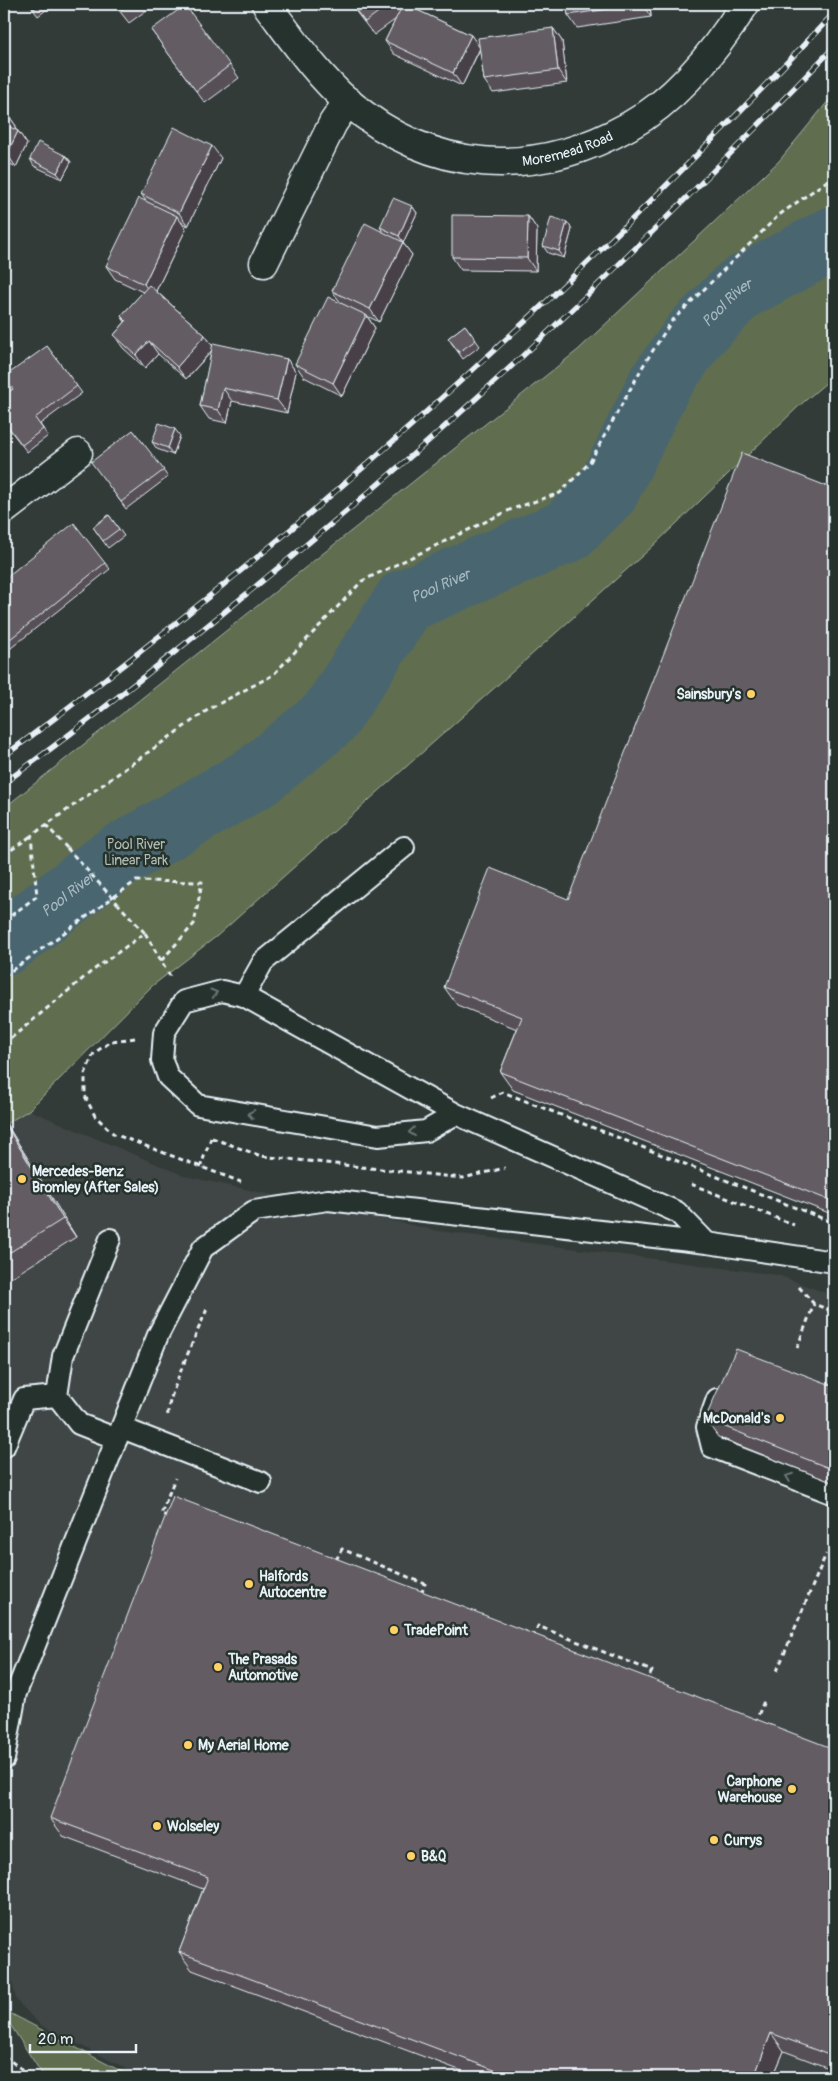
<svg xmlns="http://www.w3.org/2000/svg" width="838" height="2081" font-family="Pangolin,sans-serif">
  <rect width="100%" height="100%" fill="#323b38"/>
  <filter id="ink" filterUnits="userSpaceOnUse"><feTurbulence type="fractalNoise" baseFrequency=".02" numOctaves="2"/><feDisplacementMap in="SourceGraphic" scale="10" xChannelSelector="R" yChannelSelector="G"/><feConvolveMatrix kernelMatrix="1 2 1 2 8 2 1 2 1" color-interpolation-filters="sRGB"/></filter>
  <g filter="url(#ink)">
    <!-- built -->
    <path fill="#414545" d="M29,1110L185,1176L439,1231L778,1275L834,1296V2077H143L40,2025L16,2000L10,1973L4,1971V1125Z"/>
    <!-- green -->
    <path fill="#606e4f" stroke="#a4b0a4" d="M834,94V376L799,406L652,547L217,936L152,986L29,1110L4,1125V808L578,350L779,161Z
      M4,2010L132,2077H44L4,2015Z"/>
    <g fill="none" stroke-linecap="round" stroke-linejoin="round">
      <!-- river -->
      <path stroke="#48666f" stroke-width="64" id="s1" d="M4,944L111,861L258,776L330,717L405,601L567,531L607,492L660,383L696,333L739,289L834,238"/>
      <!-- service casing -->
      <g stroke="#e8f1f8" stroke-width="24">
        <path id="service" d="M244,996L263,962L404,847
          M456,1114L426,1131L378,1136L198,1105L168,1077L162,1060L164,1033L184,1001L222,991L244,996L456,1114L677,1212L707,1243L834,1262
          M110,1239L63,1356L57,1396L79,1424L117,1439
          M717,1399L707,1427L712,1447L834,1494
          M122,1428L261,1482
          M4,1447L24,1399L57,1396
          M4,1759L16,1693L158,1335L203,1248L254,1211L328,1200L707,1243"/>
      </g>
      <!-- minor casing -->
      <g stroke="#e8f1f8" stroke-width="31">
        <g id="minor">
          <path id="s2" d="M266,4C291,37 316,74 348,102C433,174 532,180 629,126C678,99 716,50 745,4"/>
          <path d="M264,263L333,123L348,101"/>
          <path d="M4,510L78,453"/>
        </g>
      </g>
      <!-- path -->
      <path stroke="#e8f1f8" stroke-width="3" stroke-dasharray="5 4" stroke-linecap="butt" d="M67,848L46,825L209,709L273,675L362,581L512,509L560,493L590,462L643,366L671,322L779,215L834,176
        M4,855L31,836
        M4,921L37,896L31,836L46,825
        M145,933L170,976
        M4,976L136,881L202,882L194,924L161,961
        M135,1038L112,1041L94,1053L85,1074V1096L95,1116L114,1134L241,1182
        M4,1044L92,971L145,933L118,904
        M491,1098L503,1092L834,1223
        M212,1138L261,1156L463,1178L505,1168
        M200,1168L211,1138
        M691,1184L794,1225
        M799,1287L814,1304L834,1312
        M797,1348L814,1304
        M168,1415C165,1402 200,1326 207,1309
        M168,1516L161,1514L175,1478
        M336,1560L342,1549L425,1584L421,1594
        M533,1638L538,1626L652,1671L647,1681
        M777,1671L826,1554
        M755,1723L764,1701
        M4,2056L32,2077"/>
      <!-- service -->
      <use href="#service" stroke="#26332d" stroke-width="20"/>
      <!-- minor -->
      <use href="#minor" stroke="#26332d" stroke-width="28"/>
      <!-- rail casing -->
      <g stroke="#e8f1f8" stroke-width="5.5">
        <path id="rail" d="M4,756C66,711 126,663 186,615C417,431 632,228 834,13
          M4,783C82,727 158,666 233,605C304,547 374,489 442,429C579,308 708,178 834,47"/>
      </g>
      <!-- rail -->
      <use href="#rail" stroke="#26332d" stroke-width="4" stroke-dasharray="11" stroke-linecap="butt"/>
      <!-- path-bridge -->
      <path stroke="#e8f1f8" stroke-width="3" stroke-dasharray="5 4" stroke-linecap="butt" d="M67,848L118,904"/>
    </g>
    <!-- wall -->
    <path fill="#564f56" stroke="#e8f1f8" d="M29,4H54L38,16Z
      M114,4H155L129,23Z
      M350,4H404L471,35L479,48L553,28L562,41L567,83L493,93L484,80L480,49L462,86L394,54L385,41L396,19L374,35Z
      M566,4H650L651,17L577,28L568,15Z
      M151,30L230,65L239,78L205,103Z
      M4,111L7,113L16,126L15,129L18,131L27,144L16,167L4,161Z
      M66,156L71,162L62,179L34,166L30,159Z
      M221,158L188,226L181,222L186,229L156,291L205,335L213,346L287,359L296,372L287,413L232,401L227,423L209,419L200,406L212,351L186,379L158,354L145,368L123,348L114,335L125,322L121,316L143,292L115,279L106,266L146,201L141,194Z
      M412,206L417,213L403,243L412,255L379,322L367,316L375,328L342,396L304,377L295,364L341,303L332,291L383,232L380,227Z
      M528,216L537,229L536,271L461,270L452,257Z
      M567,222L572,229L564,258L548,253L543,246Z
      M465,325L480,346L463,359L448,338Z
      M47,346L82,393L40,424L48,436L27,452L4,422L12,389Z
      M133,430L168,477L126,509L96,468Z
      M180,436L173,455L157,449L152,442Z
      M834,489V1215L513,1090L500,1072L517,1029L457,1005L444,987L568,899Z
      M109,515L124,536L108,548L93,527Z
      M105,563L110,569L6,652L4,649V579Z
      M4,1120L76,1237L4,1282Z
      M4,1313L8,1320L4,1322Z
      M834,1386V1483L718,1437L705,1419Z
      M834,1749V2070L784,2051L773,2077H478L192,1970L179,1952L203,1889L63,1836L50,1818Z"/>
    <!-- shaded-wall -->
    <path fill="#464046" stroke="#e8f1f8" d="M642,4H650L651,17Z
      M553,28L562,41L567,83L558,70Z
      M471,35L480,48L462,86L453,73Z
      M7,113L16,126L11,136L4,125V120Z
      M18,131L27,144L16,167L7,154Z
      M212,146L221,158L188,226L179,213Z
      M66,156L71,162L62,179L57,173Z
      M412,206L417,213L403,243L412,255L379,322L370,309L403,242L399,236Z
      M177,216L186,229L153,297L144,284Z
      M528,216L537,229L536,271L527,258Z
      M567,222L572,229L564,258L559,251Z
      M366,315L375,328L342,396L333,383Z
      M205,335L214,348L186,379L177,367Z
      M149,341L158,354L145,368L136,355Z
      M287,359L296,372L287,413L277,400Z
      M223,388L232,401L227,423L218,410Z
      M175,429L180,436L173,455L168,448Z
      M4,1120L76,1237L63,1219L4,1122Z
      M6,1931L10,1938L4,1955V1936Z
      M771,2033L784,2051L773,2077H754Z"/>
    <!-- building -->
    <path fill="#645c64" stroke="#e8f1f8" d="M29,4H40L34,9Z
      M115,4H129L120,10Z
      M351,4H389L365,22Z
      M403,4H404L471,35L453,73L385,41Z
      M566,4H642L568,15Z
      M185,5L230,65L196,91L151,30Z
      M553,28L558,70L484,80L478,38Z
      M4,111L7,113L4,120Z
      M4,124L18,131L7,154L4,152Z
      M174,127L212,146L179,213L141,194Z
      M38,142L66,156L57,173L30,159Z
      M139,198L177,216L144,284L106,266Z
      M393,198L412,206L399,236L380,227Z
      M452,215L528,216L527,258L452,257Z
      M551,217L567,222L559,251L543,246Z
      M365,223L403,242L370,309L332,291Z
      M149,285L205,335L177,367L149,341L136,355L114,335L126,321L121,316Z
      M328,297L366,315L333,383L295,364Z
      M465,325L476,340L459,352L448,338Z
      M213,343L287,359L277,400L223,388L218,410L200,406Z
      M47,346L77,386L35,418L43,429L22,445L4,421V395L13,389L4,377Z
      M159,423L175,429L168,448L152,442Z
      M133,430L164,470L121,502L91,462Z
      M742,453L834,489V1202L500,1072L522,1017L444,987L490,868L568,899Z
      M109,515L119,529L103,541L93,527Z
      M74,523L105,563L4,644V579Z
      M4,1122L63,1219L4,1256Z
      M736,1349L834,1386V1470L705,1419Z
      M173,1496L834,1749V2057L771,2033L754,2077H513L179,1952L208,1877L50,1818Z"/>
    <!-- one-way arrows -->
    <defs><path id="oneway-chevron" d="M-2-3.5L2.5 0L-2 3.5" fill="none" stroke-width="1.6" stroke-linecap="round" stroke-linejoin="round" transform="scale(1.25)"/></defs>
    <g stroke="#6a7674">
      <use href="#oneway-chevron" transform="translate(214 993) rotate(-16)"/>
      <use href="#oneway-chevron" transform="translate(251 1114) rotate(-170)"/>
      <use href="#oneway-chevron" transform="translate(412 1132) rotate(174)"/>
      <use href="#oneway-chevron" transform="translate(789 1477) rotate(-159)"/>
    </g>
  </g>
  <!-- markers -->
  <g fill="#ffd166" stroke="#26332d" stroke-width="2">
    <circle cx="751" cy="694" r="5"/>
    <circle cx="22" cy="1179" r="5"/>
    <circle cx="780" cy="1418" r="5"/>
    <circle cx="249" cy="1584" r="5"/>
    <circle cx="394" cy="1630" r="5"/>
    <circle cx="218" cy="1667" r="5"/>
    <circle cx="188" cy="1745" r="5"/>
    <circle cx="792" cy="1789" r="5"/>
    <circle cx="157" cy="1826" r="5"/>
    <circle cx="714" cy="1840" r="5"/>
    <circle cx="411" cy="1856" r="5"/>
  </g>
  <g text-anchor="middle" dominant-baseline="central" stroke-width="5" stroke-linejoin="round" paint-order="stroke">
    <!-- street labels -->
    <g font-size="14" fill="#e8f1f8" stroke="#26332d">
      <text stroke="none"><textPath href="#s2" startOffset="364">Moremead Road</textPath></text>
    </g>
    <!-- poi labels -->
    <g font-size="14" font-weight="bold" fill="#e8f1f8" stroke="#26332d" text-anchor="start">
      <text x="741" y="694" text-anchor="end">Sainsbury's</text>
      <text x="32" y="1171">Mercedes-Benz<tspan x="32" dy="16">Bromley (After Sales)</tspan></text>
      <text x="770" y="1418" text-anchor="end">McDonald's</text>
      <text x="259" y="1576">Halfords<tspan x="259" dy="16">Autocentre</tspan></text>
      <text x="404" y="1630">TradePoint</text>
      <text x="228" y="1659">The Prasads<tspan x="228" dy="16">Automotive</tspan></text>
      <text x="198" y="1745">My Aerial Home</text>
      <text x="782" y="1781" text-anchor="end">Carphone<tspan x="782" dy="16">Warehouse</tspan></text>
      <text x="167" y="1826">Wolseley</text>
      <text x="724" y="1840">Currys</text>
      <text x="421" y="1856">B&amp;Q</text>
    </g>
    <!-- park labels -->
    <g font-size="14" fill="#b2bdb4" stroke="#26332d">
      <text x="136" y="844">Pool River<tspan x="136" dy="16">Linear Park</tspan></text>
    </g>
    <!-- water labels -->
    <g font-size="15" font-style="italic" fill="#a8b9c1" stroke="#26332d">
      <text stroke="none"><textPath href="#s1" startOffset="995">Pool River</textPath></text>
      <text stroke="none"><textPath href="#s1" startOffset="575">Pool River</textPath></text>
      <text stroke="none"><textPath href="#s1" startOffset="81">Pool River</textPath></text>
    </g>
  </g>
  <!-- margin -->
  <rect width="838" height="2081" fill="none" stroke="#26332d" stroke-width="20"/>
  <rect x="10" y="10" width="818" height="2061" fill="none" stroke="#e8f1f8" stroke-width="2" filter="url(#ink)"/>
  <!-- scale -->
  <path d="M30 2044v8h106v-8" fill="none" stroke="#e8f1f8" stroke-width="2.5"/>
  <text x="38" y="2044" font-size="15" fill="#e8f1f8" stroke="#26332d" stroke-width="4" paint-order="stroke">20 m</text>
</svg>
